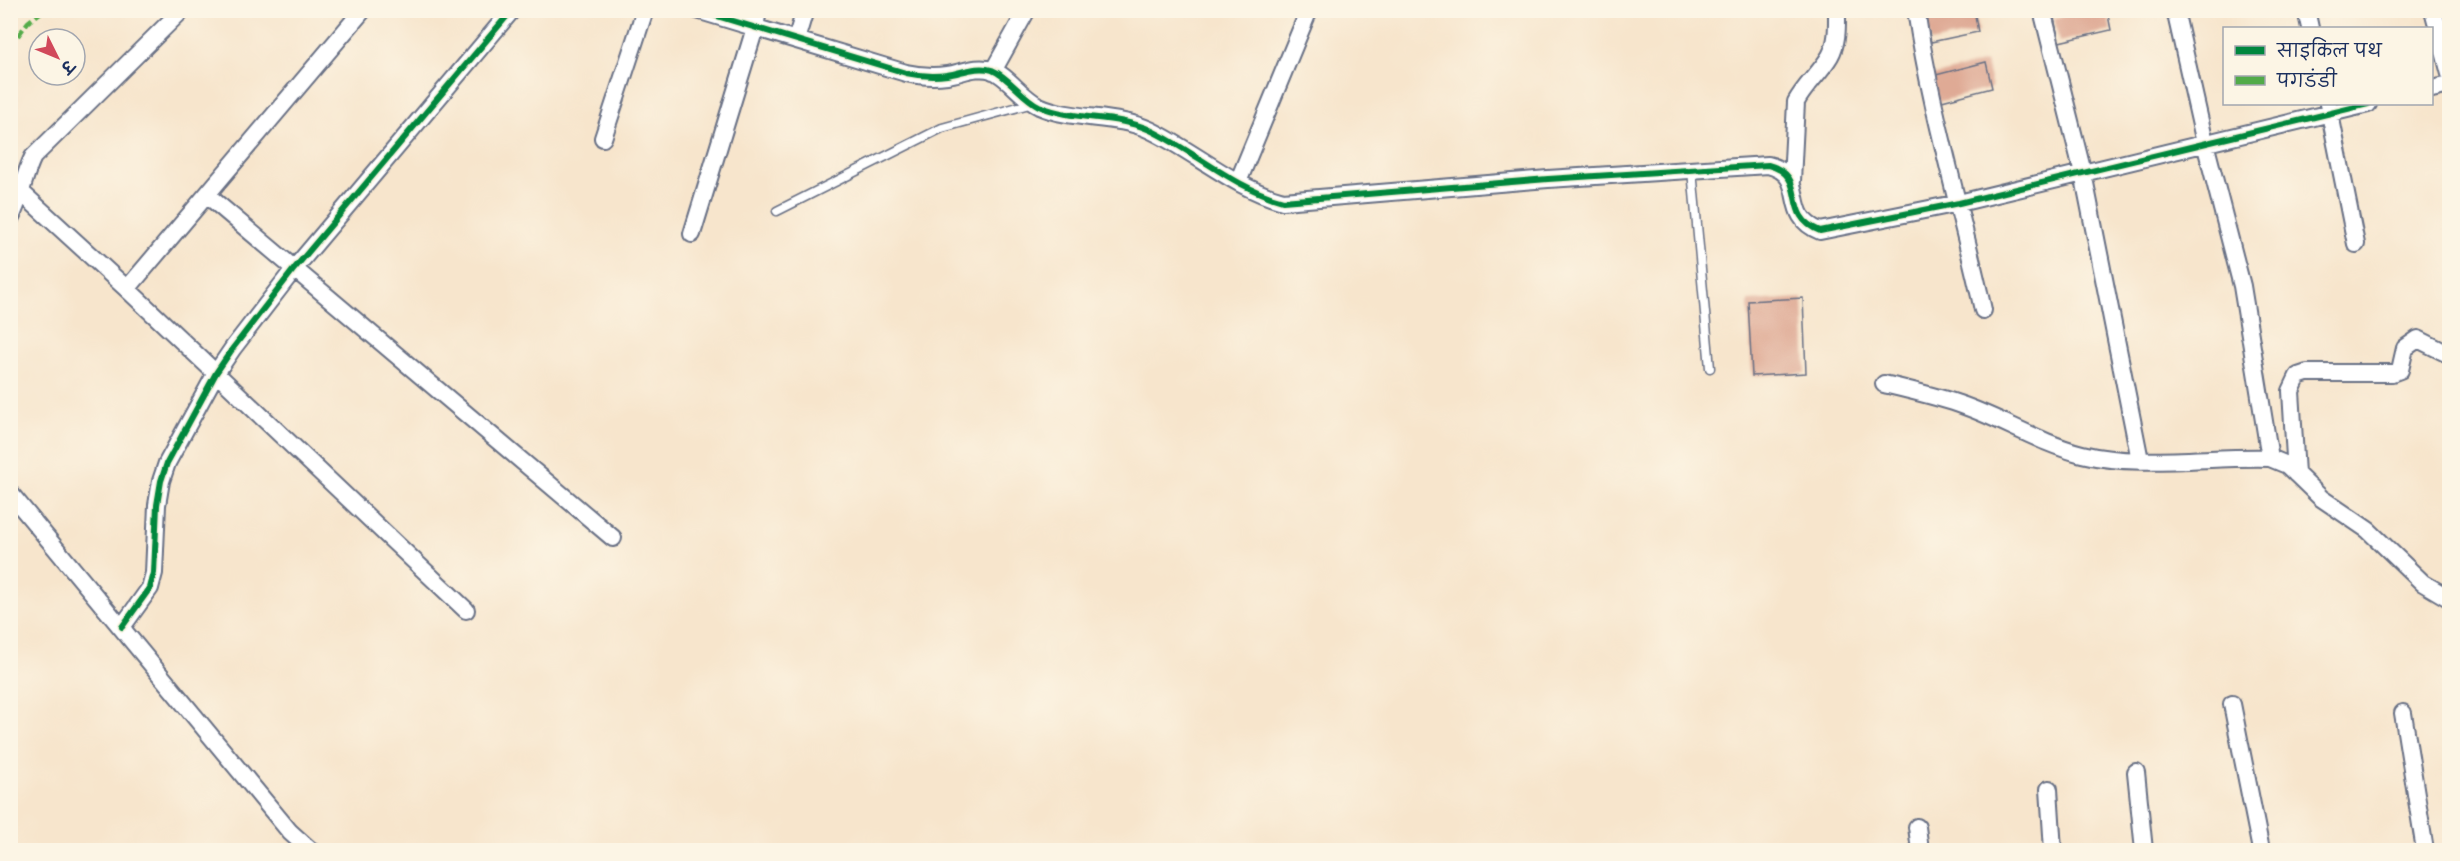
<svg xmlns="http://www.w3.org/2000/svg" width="2460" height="861" font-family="'Comic Neue','Playpen Sans Deva',sans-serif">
  <rect width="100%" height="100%" fill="#fcf5e5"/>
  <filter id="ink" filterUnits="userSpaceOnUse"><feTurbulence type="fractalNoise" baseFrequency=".0167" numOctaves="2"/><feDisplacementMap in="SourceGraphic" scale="12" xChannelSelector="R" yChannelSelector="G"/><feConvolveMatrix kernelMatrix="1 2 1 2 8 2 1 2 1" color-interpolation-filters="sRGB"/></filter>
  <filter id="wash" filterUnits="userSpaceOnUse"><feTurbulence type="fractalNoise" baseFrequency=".008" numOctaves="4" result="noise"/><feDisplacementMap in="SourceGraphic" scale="24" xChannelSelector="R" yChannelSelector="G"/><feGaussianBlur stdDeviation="1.35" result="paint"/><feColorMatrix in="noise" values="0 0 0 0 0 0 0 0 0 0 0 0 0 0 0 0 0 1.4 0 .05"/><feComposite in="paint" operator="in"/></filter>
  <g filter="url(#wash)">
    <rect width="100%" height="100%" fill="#f7e5cc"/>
    <g id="blocks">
      <!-- building -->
      <path fill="#dfaa95" d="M1949,10H1974L1978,32L1931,42L1925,16Z
        M2085,10H2107L2111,30L2059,42L2054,18Z
        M1986,62L1992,88L1938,102L1932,76Z
        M1803,298L1806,373L1752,376L1748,301Z"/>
    </g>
  </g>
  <g filter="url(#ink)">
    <use href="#blocks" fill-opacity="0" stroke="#686f84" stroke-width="1.5"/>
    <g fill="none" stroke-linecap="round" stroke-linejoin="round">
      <!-- service casing -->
      <g stroke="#686f84" stroke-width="11">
        <path id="service" d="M1692,170L1710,368
          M777,211L942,128L1033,103"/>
      </g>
      <!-- minor casing -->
      <g stroke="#686f84" stroke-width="20">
        <path id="minor" d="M697,10L906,73C920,76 933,77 947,75C962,73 976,65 992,70C1008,76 1022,98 1039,106C1073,121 1115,114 1150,130C1196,152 1234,188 1283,201L1548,179L1768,165C1811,176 1779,215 1820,231L1959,203L2368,104
          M1916,10C1931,112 1961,210 1983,310
          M2042,10L2083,173L2140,460
          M2175,10L2205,143L2242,286L2270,458
          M2306,10L2310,28
          M2433,10L2450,74
          M796,40L805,10
          M993,71L1027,10
          M2432,89L2450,85
          M2328,104L2356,244
          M603,138L645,10
          M1792,181L1796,102C1805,85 1820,73 1830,56C1838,42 1837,26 1837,10
          M1238,182L1309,10
          M21,192L127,289L466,610
          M207,195L613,538
          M10,219C21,199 23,177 33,157L182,10
          M692,234L755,28L758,10
          M127,289L363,10
          M1884,384C1909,390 1935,396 1959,404C2001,418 2039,443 2082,454C2137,468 2212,456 2270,458L2287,465L2321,498L2368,530L2423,583L2450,599
          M2296,474L2291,391L2298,376L2307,373H2392L2400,370L2405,348L2418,339L2450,355
          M10,493L290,832L310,850
          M122,627L150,588L154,573L157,505L161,481L167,463L216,373L233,348L294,269L512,10
          M2232,704L2261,850
          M2403,713L2425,850
          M2136,772L2144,850
          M2049,789L2053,850
          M1917,827L1920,850"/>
      </g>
      <!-- service -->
      <use href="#service" stroke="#fff" stroke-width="8"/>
      <!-- minor -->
      <use href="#minor" stroke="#fff" stroke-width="16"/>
      <!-- quiet -->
      <path stroke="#52ab49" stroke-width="4.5" stroke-dasharray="9 4.5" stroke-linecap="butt" d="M10,47L28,22L44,10"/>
      <!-- cycleway casing -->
      <g stroke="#fcf5e5" stroke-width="10">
        <path id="cycleway" d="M697,10L906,73C920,76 933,77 947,75C962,73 976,65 992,70C1008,76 1022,98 1039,106C1073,121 1115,114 1150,130C1196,152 1234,188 1283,201L1548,179L1768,165C1811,176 1779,215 1820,231L1959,203L2368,104
          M122,627L150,588L154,573L157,505L161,481L167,463L216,373L233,348L294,269L512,10"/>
      </g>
      <!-- cycleway -->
      <use href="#cycleway" stroke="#00873e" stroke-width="6"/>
    </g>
  </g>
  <!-- margin -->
  <rect width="2460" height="861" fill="none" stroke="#fcf5e5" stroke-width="36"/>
  <!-- legend -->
  <rect x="2223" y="27" width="210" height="78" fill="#fcf5e5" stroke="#a2a6af" stroke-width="1.5"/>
  <rect x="2235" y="46" width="30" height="9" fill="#00873e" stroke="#a2a6af" stroke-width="1.5"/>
  <text x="2277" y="57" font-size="18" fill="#1b2f5e">साइकिल पथ</text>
  <rect x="2235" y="76" width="30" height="9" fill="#52ab49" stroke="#a2a6af" stroke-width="1.5"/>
  <text x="2277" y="87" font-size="18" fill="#1b2f5e">पगडंडी</text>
  <!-- north arrow -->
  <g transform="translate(57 57) rotate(133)"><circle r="28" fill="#fcf5e5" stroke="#a2a6af" stroke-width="1.5"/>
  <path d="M0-4.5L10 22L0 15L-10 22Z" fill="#d1495b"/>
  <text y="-9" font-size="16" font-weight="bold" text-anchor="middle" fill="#1b2f5e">उ</text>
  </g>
</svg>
